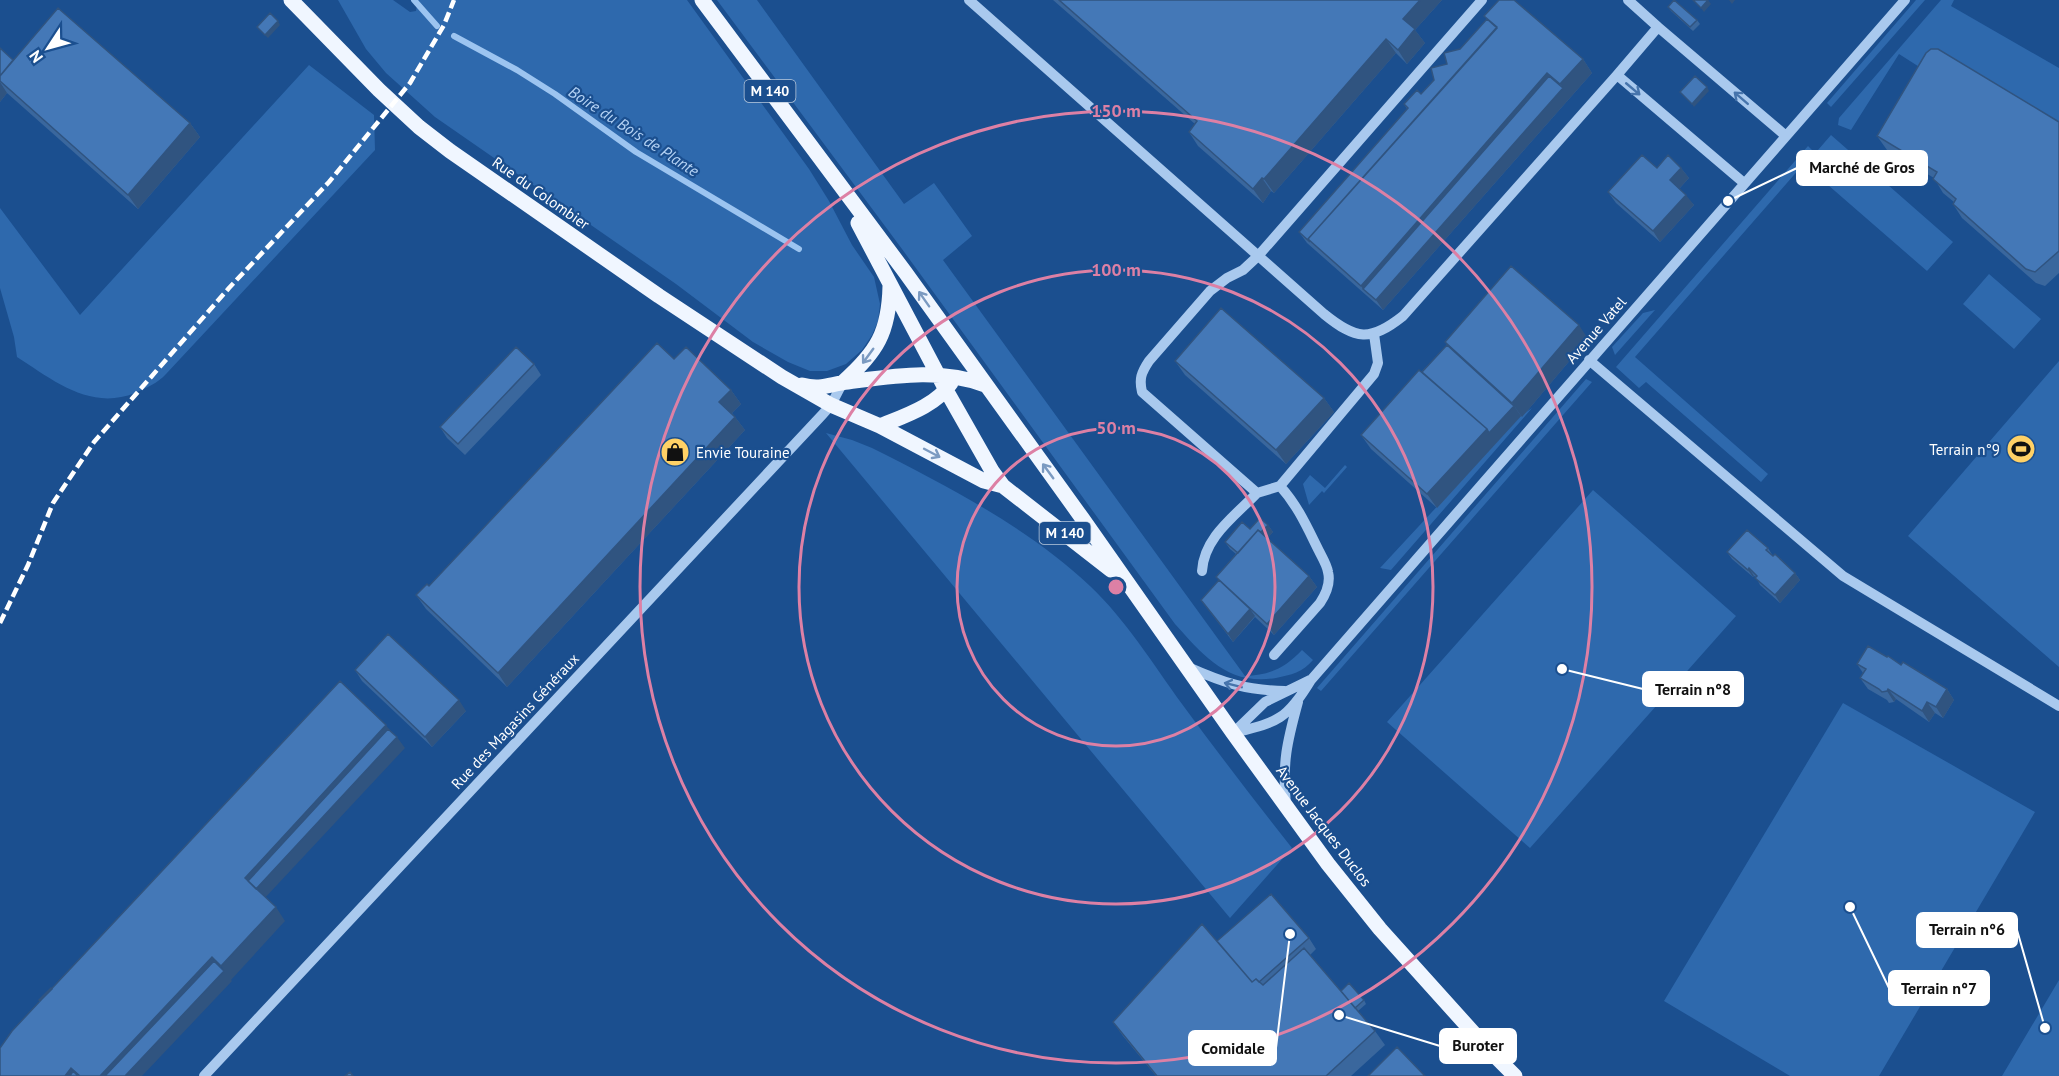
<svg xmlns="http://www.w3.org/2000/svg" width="2059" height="1076" font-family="'PT Sans',sans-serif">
  <rect width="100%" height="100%" fill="#1b4f8f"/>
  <!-- green -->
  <path fill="#2e69ad" d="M338,0H393L410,12L416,11L418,0H687L809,169L829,201L852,245L874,277L880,304L878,321L872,335L862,350L846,364L827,371H810L788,362L753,342L676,284L435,117L386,73L366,49Z
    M717,0H757L904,204L934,183L972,236L943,260L1245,676C1270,675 1285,668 1302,650L1313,660C1303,672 1291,675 1276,678C1228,686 1204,656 1175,624L902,249Z
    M1916,0H1925L1831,107L1827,103Z
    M1941,0H1954L1951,6L2059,68V130L1932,75L1899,54L1851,130L1838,125L1839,118Z
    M309,65L374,115L375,150L166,374C158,383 146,388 135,393C90,411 53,380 17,357L14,337L0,288V208L80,315Z
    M1831,135L1953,242L1927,271L1805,165Z
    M1808,146L1814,152L1635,357L1768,474L1761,482L1646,382L1639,388L1616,367Z
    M1989,274L2041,319L2014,349L1963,304Z
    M1655,310L1615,355L1612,347L1643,313Z
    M2059,361V667L1908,536Z
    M1586,379L1592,382L1321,691L1317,688Z
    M1532,408L1391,570L1380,568L1521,416Z
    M826,433L852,440L872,448C946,485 1030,529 1090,586C1126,620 1153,664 1182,704C1218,753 1255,801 1292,848L1230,918Z
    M1345,465L1347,467L1324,493L1322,491L1309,505L1303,484L1310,475L1325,488Z
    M1593,490L1736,616L1530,848L1387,722Z
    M1843,703L2035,812L1879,1076H1790L1664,1001Z
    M2059,980V1076H2002Z"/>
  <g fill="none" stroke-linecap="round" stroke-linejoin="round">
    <!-- stream -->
    <path stroke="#9cc4f0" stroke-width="6" d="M414,0L437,26
      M454,36L517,70L555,94L636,152L799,249"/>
    <!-- minor -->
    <path stroke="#a9c9ee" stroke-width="10" d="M969,0L1324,314C1356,340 1370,342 1403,316L1617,75
      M1628,0L1658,27
      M1744,183L1617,75L1658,27L1786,136
      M1374,334L1378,363L1374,374L1280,486L1257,493L1142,392C1139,379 1141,373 1149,361L1210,291L1227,278L1243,270L1258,256L1482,0
      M1589,360L1843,576L2059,706
      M1202,571C1204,537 1235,516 1257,493
      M1274,655L1320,603C1326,594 1331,584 1328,572C1327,565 1322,557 1319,551C1307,527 1298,506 1280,486
      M1188,667C1224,683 1245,690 1285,691
      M1233,733C1277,722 1286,721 1311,680L1905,0
      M1233,733L1265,702L1310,680
      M1286,805C1282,763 1287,742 1298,702
      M204,1076L822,415L831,405L843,382"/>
    <!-- major -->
    <path stroke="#f0f6ff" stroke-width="15" d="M291,0L379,90L419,127L450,151L659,296L782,377L831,405L880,426L984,481L1003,486
      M702,0L905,272L1082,518L1233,733L1328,864L1380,929L1488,1049L1515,1076
      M858,223L946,390L992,471L1003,486L1111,570
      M843,382C877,352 889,332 890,286
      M802,385C821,390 830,384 848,382C894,376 940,368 985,385
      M880,426C904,416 936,406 951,383"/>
    <!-- rail -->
    <path stroke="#fff" stroke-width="4.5" stroke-dasharray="10 4.5" stroke-linecap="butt" d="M0,623L28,565L53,503L94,442L229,288L329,182L410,83L444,25L454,0"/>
  </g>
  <!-- wall -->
  <path fill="#3a679d" d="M1053,0H1442L1415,30L1425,43L1407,64L1396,53L1274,193L1271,191L1263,203L1198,146L1189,132L1195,124Z
    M1668,7L1697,20L1700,24L1693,31L1671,11Z
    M1484,16L1583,59L1592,73L1383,310L1307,243L1299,232L1407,109L1404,104L1421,94L1487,19Z
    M0,48L13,60L190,123L200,137L138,209L7,93L0,102Z
    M2059,122V273L2045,286L2036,283L1962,218L1953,204L1954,202L1943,193L1934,178L1887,150L1877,136Z
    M1657,168H1681L1689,178L1679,189L1694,205L1660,242L1616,203L1608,192Z
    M1588,339L1522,417L1521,416L1437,508L1371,449L1361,435L1447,345L1445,342Z
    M674,359L731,390L741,404L732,413L735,417L745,430L507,687L426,609L416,595L429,586Z
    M1175,361L1324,398L1334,412L1286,464L1185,375Z
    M534,364L541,375L465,455L447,438L440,427Z
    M1268,525L1273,532L1267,538L1309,576L1317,587L1274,635L1255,617L1233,642L1201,600L1219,580L1216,577L1236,554L1230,549L1225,542L1250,529Z
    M1768,548L1773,556L1795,573L1800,580L1780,603L1760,585L1756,577L1754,576L1753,577L1732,559L1727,552Z
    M1857,664L1901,665L1947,689L1954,700L1943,718L1935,713L1929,722L1896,699L1894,702L1889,703L1887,700L1868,689L1860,678L1863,673Z
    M355,670L466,711L432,747L362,681Z
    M1309,938L1316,949L1310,955L1341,991L1364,1000L1366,1004L1358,1011L1375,1031L1385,1045L1351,1076H1156L1123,1036L1113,1022L1217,941Z"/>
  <!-- shaded-wall -->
  <path fill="#305480" d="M1420,0H1442L1415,30L1425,43L1407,64L1398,50L1403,19Z
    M1708,0L1711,4L1704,12L1701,8Z
    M1729,0H1735L1732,4Z
    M278,21L280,25L268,38L265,35Z
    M1386,39L1396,53L1274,193L1264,179Z
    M1583,59L1592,73L1383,310L1376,300L1563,88L1560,84Z
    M1547,73L1557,87L1363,289L1361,286Z
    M0,82L7,93L0,102Z
    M1707,87L1709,91L1694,107L1692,104Z
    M190,123L200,137L138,209L128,195Z
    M1681,168L1689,178L1677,191L1670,180Z
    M1262,178L1271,191L1263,203L1253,189Z
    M1686,195L1694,205L1660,242L1653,231Z
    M1579,325L1588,339L1522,417L1512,403Z
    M731,390L741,404L729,416L719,402Z
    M1324,398L1334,412L1286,464L1276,450Z
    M1514,406L1521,416L1437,508L1427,494L1487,429Z
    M735,417L745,430L507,687L498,673Z
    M1268,525L1273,532L1246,563L1241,555Z
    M1749,568L1754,576L1753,577L1748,570Z
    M1795,573L1800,580L1780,603L1775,595Z
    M1309,576L1317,587L1274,635L1267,624Z
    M1250,609L1255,616L1233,642L1228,634Z
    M1888,689L1896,699L1894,702L1887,691Z
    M1947,689L1954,700L1943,718L1936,707Z
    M459,700L466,711L432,747L425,737Z
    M1927,702L1935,713L1929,722L1922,711Z
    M386,725L396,739L397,737L405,748L263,900L245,878Z
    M276,907L285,921L231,980L232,981L142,1076H125L224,971L221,966Z
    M212,957L222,971L123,1076H100Z
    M71,1068L76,1076H65Z"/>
  <!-- building -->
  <path fill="#4478b7" stroke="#305480" stroke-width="1.5" d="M1059,0H1420L1403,19L1415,29L1398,50L1386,39L1264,179L1262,178L1253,189L1189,132L1197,121Z
    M1499,0H1514L1583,59L1560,84L1547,73L1361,286L1308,239L1497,27L1484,16Z
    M1674,0L1697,20L1690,27L1668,7Z
    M1693,0H1708L1701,8Z
    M58,8L190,123L128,195L0,81V76Z
    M270,13L278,21L265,35L257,27Z
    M1487,19L1497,28L1308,239L1310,242L1299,232L1408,108L1404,104L1417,90L1421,94L1434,80L1431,68L1447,64L1444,53L1460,49Z
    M0,48L13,60L0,76Z
    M1931,49H1938L2059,122V251L2035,272L2026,269L1953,204L1956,199L1933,179L1937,172L1877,136L1926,53Z
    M1549,76L1563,88L1376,300L1363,289Z
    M1695,76L1707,87L1692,104L1680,92Z
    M1642,155L1657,168L1668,155L1681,168L1670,180L1686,195L1653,231L1608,192Z
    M1511,266L1579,325L1512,403L1445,342Z
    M1221,308L1324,398L1276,450L1175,361Z
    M657,343L674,359L686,347L731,390L719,402L735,417L498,673L416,595L427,584L429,586Z
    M1447,345L1514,406L1489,433L1487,429L1422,372Z
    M516,347L534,364L458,444L440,427Z
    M1419,370L1487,429L1427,494L1361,435Z
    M1260,518L1268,525L1261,532L1258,530L1238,553L1225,542L1242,522L1250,529Z
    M1258,530L1309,576L1267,624L1216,577Z
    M1747,530L1768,548L1766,550L1773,556L1775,554L1795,573L1775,595L1755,578L1757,576L1749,568L1748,570L1727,552Z
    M1219,580L1250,609L1228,634L1201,600Z
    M388,634L459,700L425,737L355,670Z
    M1868,646L1887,657L1888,656L1901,665L1903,662L1947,689L1936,707L1927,702L1922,711L1888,689L1887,691L1882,692L1879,689L1860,678L1866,669L1857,664Z
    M340,681L386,725L245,878L276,907L221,966L212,957L100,1076H80L71,1068L65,1076H0V1048L12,1031Z
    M388,729L397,737L256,889L248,881Z
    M1271,894L1309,938L1259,982L1256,979L1252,982L1217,941Z
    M1202,924L1252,982L1256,979L1263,985L1304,948L1375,1031L1326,1076H1157L1113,1022Z
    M214,961L224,971L125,1076H105Z
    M1349,983L1364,1000L1355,1008L1341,991Z
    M51,988L52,989L40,1001L39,1000Z
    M1397,1047L1425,1076H1368Z
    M73,1071L78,1076H70Z
    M350,1072L353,1076H345Z"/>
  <!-- one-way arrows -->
  <defs><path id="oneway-shaft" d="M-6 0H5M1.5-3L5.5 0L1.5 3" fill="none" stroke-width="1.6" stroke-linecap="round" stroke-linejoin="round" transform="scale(1.5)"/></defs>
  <g stroke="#4674ac">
    <use href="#oneway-shaft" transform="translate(1633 89) rotate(40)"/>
    <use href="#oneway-shaft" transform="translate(1741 98) rotate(-139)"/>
    <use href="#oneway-shaft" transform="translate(1233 685) rotate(-166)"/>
  </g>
  <g stroke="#7b9ac1">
    <use href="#oneway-shaft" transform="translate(924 299) rotate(-125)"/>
    <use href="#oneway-shaft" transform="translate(868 356) rotate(126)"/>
    <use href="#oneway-shaft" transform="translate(932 453) rotate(28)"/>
    <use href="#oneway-shaft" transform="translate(1048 471) rotate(-126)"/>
  </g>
  <!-- distance rings -->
  <g fill="none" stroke="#dd80a5" stroke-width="3">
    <circle cx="1116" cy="587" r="159"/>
    <circle cx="1116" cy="587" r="317"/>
    <circle cx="1116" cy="587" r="476"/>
  </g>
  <!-- icons -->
  <defs>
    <g id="stadium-disc" transform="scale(1.5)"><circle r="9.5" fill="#ffd166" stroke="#1b4f8f"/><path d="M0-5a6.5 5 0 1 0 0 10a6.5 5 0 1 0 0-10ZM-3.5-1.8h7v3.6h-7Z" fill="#111"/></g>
    <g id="shop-disc" transform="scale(1.5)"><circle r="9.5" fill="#ffd166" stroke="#1b4f8f"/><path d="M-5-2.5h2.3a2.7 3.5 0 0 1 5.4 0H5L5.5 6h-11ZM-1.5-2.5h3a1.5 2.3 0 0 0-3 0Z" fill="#111"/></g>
  </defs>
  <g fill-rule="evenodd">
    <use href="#stadium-disc" x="2021" y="449"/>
    <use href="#shop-disc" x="675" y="452"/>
  </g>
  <g text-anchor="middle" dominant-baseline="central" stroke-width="4.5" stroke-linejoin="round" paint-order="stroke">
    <!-- shield labels -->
    <g fill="#1b4f8f" stroke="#bbcadd" stroke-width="1.5">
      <rect x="744.5" y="80" width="51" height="22" rx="4.5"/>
      <rect x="1039.5" y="522" width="51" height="22" rx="4.5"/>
    </g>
    <g font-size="14" font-weight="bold" fill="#fff">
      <text x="770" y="91">M 140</text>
      <text x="1065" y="533">M 140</text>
    </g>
    <!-- street labels -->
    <g font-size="15" fill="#fff" stroke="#1b4f8f">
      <text transform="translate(541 193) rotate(35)">Rue du Colombier</text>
      <text transform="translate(1596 330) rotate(-49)">Avenue Vatel</text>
      <text transform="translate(515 721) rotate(-47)">Rue des Magasins Généraux</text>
      <text transform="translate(1324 826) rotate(53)">Avenue Jacques Duclos</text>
    </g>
    <!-- poi labels -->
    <g font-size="15" fill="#fff" stroke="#1b4f8f" text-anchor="end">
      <text x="2000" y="449">Terrain n°9</text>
      <text x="696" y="452" text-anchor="start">Envie Touraine</text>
    </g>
    <!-- water labels -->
    <g font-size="16" font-style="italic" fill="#b5d3f5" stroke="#1b4f8f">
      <text transform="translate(634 131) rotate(33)">Boire du Bois de Plante</text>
    </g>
  </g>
  <circle cx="1116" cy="587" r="9" fill="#dd80a5" stroke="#1b4f8f" stroke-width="3"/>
  <g font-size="18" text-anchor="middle" font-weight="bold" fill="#dd80a5" stroke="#1b4f8f" stroke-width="4.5" stroke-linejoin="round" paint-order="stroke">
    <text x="1116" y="117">150 m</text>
    <text x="1116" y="276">100 m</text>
    <text x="1116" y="434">50 m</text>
  </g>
  <!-- callouts -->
  <path fill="none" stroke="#fff" stroke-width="2" d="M1728 201L1797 168M1562 669L1643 689M2045 1028L2017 930M1850 907L1889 988M1339 1015L1440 1046M1290 934L1276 1048"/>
  <g fill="#fff" stroke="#1b4f8f" stroke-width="2">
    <circle cx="1728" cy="201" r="6"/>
    <circle cx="1562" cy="669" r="6"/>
    <circle cx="2045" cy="1028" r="6"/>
    <circle cx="1850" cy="907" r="6"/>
    <circle cx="1339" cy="1015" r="6"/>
    <circle cx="1290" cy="934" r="6"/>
  </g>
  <g fill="#fff" stroke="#fff" stroke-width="2">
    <rect x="1797" y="151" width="130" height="34" rx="6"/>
    <rect x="1643" y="672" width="100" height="34" rx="6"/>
    <rect x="1917" y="913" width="100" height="34" rx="6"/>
    <rect x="1889" y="971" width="100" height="34" rx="6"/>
    <rect x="1440" y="1029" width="76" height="34" rx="6"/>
    <rect x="1189" y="1031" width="87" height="34" rx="6"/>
  </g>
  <g font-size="16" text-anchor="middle" font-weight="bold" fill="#111">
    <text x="1862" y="173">Marché de Gros</text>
    <text x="1693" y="695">Terrain n°8</text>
    <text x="1967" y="935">Terrain n°6</text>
    <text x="1939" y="994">Terrain n°7</text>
    <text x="1478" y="1051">Buroter</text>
    <text x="1233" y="1054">Comidale</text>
  </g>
  <!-- north arrow -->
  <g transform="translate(48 48) rotate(234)" stroke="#1b4f8f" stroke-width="4.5" paint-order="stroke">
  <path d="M0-4.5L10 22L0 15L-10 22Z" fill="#ffffff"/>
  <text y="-9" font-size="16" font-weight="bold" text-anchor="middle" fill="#ffffff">N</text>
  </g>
</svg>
